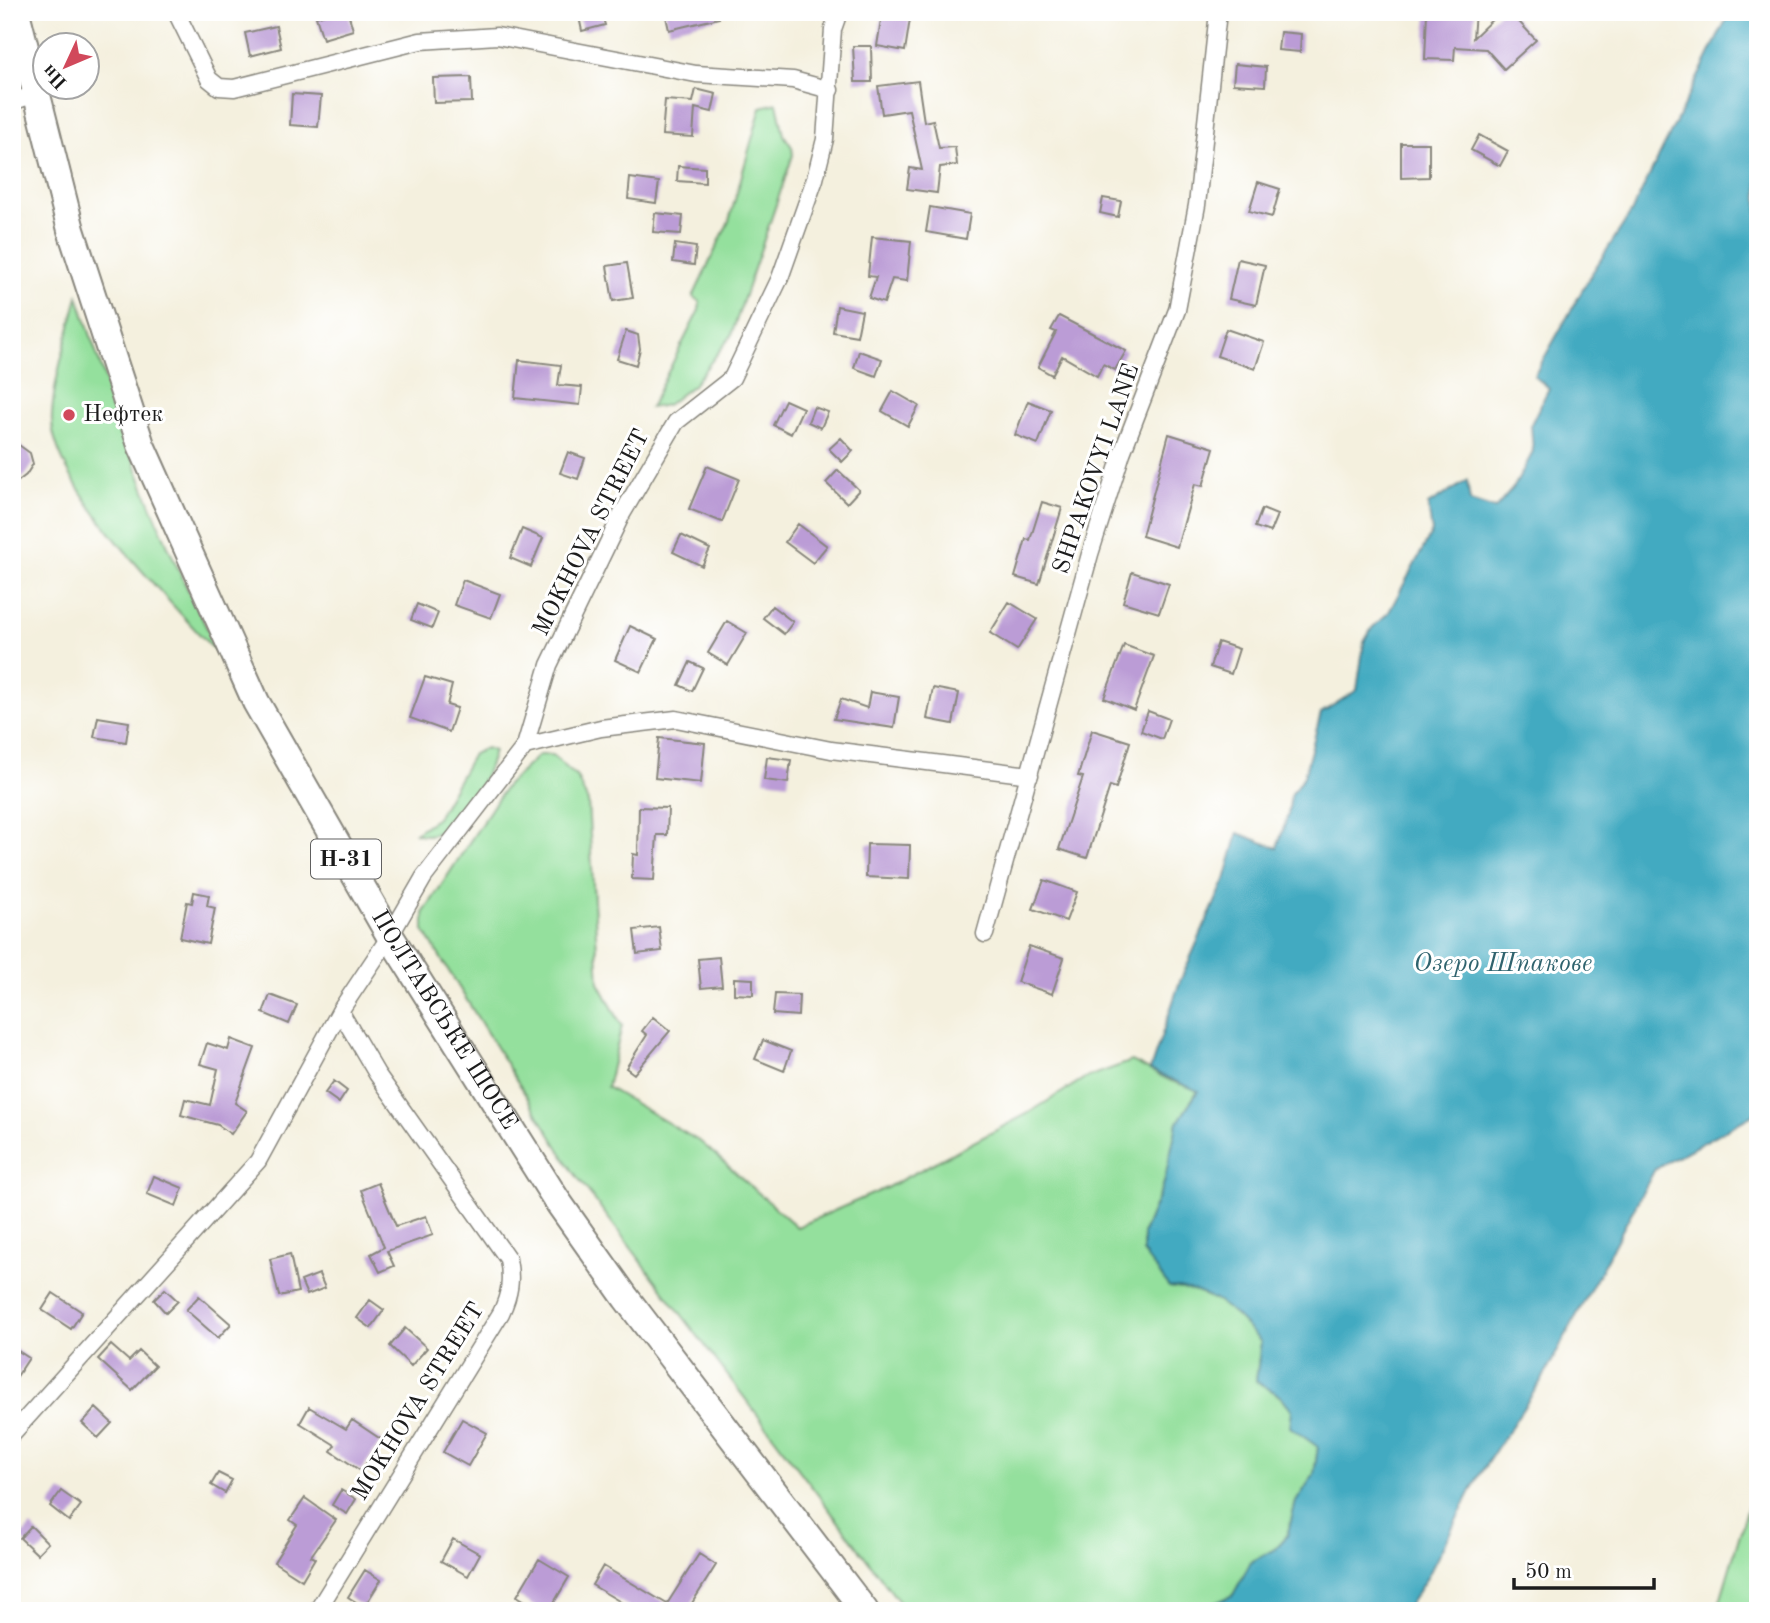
<svg xmlns="http://www.w3.org/2000/svg" width="1770" height="1623" font-family="'Old Standard TT',serif">
  <rect width="100%" height="100%" fill="#fff"/>
  <filter id="ink" filterUnits="userSpaceOnUse"><feTurbulence type="fractalNoise" baseFrequency=".0143" numOctaves="2"/><feDisplacementMap in="SourceGraphic" scale="14" xChannelSelector="R" yChannelSelector="G"/><feConvolveMatrix kernelMatrix="1 2 1 2 8 2 1 2 1" color-interpolation-filters="sRGB"/></filter>
  <filter id="wash" filterUnits="userSpaceOnUse"><feTurbulence type="fractalNoise" baseFrequency=".00686" numOctaves="4" result="noise"/><feDisplacementMap in="SourceGraphic" scale="28" xChannelSelector="R" yChannelSelector="G"/><feGaussianBlur stdDeviation="1.57" result="paint"/><feColorMatrix in="noise" values="0 0 0 0 0 0 0 0 0 0 0 0 0 0 0 0 0 1.4 0 .05"/><feComposite in="paint" operator="in"/></filter>
  <g filter="url(#wash)">
    <rect width="100%" height="100%" fill="#f4f0de"/>
    <!-- green -->
    <path fill="#94e09d" stroke="#587e5c" stroke-width="2" d="M777,103L784,135L792,147L793,155L731,336L693,385L667,405L650,408L699,310L700,302L693,297L729,221L761,107Z
      M78,296C118,422 160,547 226,663C180,611 47,483 52,415C54,376 69,334 78,296Z
      M486,748L494,751C486,782 453,847 415,833L437,818L473,754Z
      M539,755H552L577,777L588,802L599,983L622,1026L607,1087L702,1143L797,1227L886,1188L1027,1114L1085,1078L1132,1061L1171,1081L1198,1090L1177,1124L1164,1183L1143,1233L1169,1287C1216,1291 1230,1309 1261,1342L1256,1381C1270,1389 1283,1396 1292,1410C1302,1424 1304,1436 1318,1447L1314,1474L1296,1502L1287,1536L1275,1549L1251,1562L1233,1595L1214,1604L1208,1611H906L572,1170L424,931V912L506,786Z
      M1758,1473V1611H1717Z"/>
    <!-- water -->
    <path fill="#42aac1" stroke="#2f636e" stroke-width="2" d="M1730,12H1758V1108L1753,1115L1655,1169L1543,1378L1478,1477L1428,1576L1405,1611H1208L1213,1604L1233,1595L1251,1562L1275,1549L1287,1536L1296,1502L1314,1474L1318,1447L1290,1427L1292,1410L1281,1396L1256,1381L1261,1342C1230,1309 1216,1291 1169,1287L1143,1252V1233L1164,1183L1177,1124L1198,1091L1150,1070L1180,981L1225,880L1238,833L1277,848L1288,815L1291,795L1304,776L1321,713L1357,690L1364,642L1372,628L1389,612L1432,532L1428,505L1467,481L1470,501L1495,509L1514,487L1533,452L1531,424L1549,388L1534,376L1592,273L1632,211Z"/>
    <g id="blocks">
      <!-- building -->
      <path fill="#bb9cd6" d="M331,12H348L353,30L323,39L316,17Z
        M578,12H601L605,25L582,31Z
        M665,12H718L719,18L669,30Z
        M1427,12H1475L1473,38L1500,12H1510L1536,40L1504,69L1486,49L1455,47L1454,60L1425,59Z
        M882,14L910,19L905,51L877,46Z
        M276,26L281,48L250,56L245,33Z
        M1280,32L1301,34L1300,52L1278,50Z
        M853,46H871L872,82H855Z
        M1235,64L1266,67L1265,86L1233,84Z
        M471,77L472,102L434,103L433,78Z
        M918,81L924,122L933,120L939,148L955,147L957,165L940,167L937,193L907,189L910,168L922,170L909,110L882,114L878,86Z
        M696,89L716,94L712,112L695,108L693,137L662,135L665,100L693,102Z
        M292,94L321,96L318,127L290,125Z
        M1479,135L1508,151L1500,166L1471,150Z
        M1401,143H1429V177L1401,178Z
        M678,166L705,168V183L677,181Z
        M630,178L659,182L656,203L628,199Z
        M1258,182L1280,189L1272,217L1249,211Z
        M1103,198L1121,201L1118,217L1100,213Z
        M930,207L970,214L966,239L926,232Z
        M655,213L683,216L681,234L653,232Z
        M872,237L911,241L907,281L892,279L884,303L869,298L876,277L868,276Z
        M675,244L696,247L694,265L673,262Z
        M1238,259L1265,265L1256,305L1229,299Z
        M627,263L633,298L613,301L607,266Z
        M837,306L862,311L857,336L833,332Z
        M1059,316L1126,351L1115,370L1103,364L1097,376L1062,356L1052,375L1038,367L1056,332L1051,330Z
        M1226,329L1264,342L1255,369L1217,356Z
        M626,331L638,335L640,349L636,365L617,359Z
        M859,351L882,359L876,376L854,368Z
        M519,360L561,365L558,385L582,387L580,405L515,398Z
        M893,391L919,406L908,426L882,411Z
        M785,400L803,408L791,434L773,425Z
        M1028,401L1051,410L1038,444L1015,435Z
        M814,407L828,412L821,428L808,422Z
        M1169,434L1214,448L1203,486L1195,484L1177,547L1142,536Z
        M841,438L853,451L842,462L829,449Z
        M12,440L30,453L33,464L26,475L12,486Z
        M568,452L585,458L578,479L560,473Z
        M707,466L739,479L722,522L689,509Z
        M838,470L859,490L847,503L826,483Z
        M1042,502L1062,508L1039,584L1015,577L1026,539L1030,540Z
        M1262,509L1277,515L1270,532L1255,527Z
        M798,524L827,546L813,563L785,542Z
        M522,529L543,538L531,567L510,558Z
        M681,535L710,549L702,566L673,552Z
        M1132,572L1169,584L1159,613L1123,602Z
        M463,580L500,594L491,618L454,605Z
        M1009,602L1037,619L1017,650L990,633Z
        M417,604L438,613L432,628L411,620Z
        M772,606L793,622L784,634L763,618Z
        M727,621L747,633L728,665L708,653Z
        M630,626L657,639L641,672L615,660Z
        M1218,642L1239,649L1231,674L1210,667Z
        M1124,645L1154,656L1134,710L1104,698Z
        M690,662L703,668L692,691L679,685Z
        M425,677L452,685L447,705L457,708L449,732L410,718Z
        M933,688L959,693L953,724L927,719Z
        M870,692L899,697L894,728L834,719L841,699L867,708Z
        M1148,711L1169,719L1162,739L1141,731Z
        M98,717L129,722L126,742L94,737Z
        M1092,730L1130,742L1116,788L1110,786L1087,858L1059,849L1083,777L1078,776Z
        M659,738L705,743L701,783L655,778Z
        M767,757L791,760L788,783L764,780Z
        M639,807L668,808L667,835H657L654,880L632,879L633,854L638,855Z
        M867,844L910,845L909,879L866,877Z
        M1044,880L1077,892L1066,921L1033,909Z
        M194,892L209,895L207,906L215,908L208,944L180,938L187,902L192,903Z
        M659,927L662,951L637,954L634,930Z
        M1029,946L1064,958L1052,994L1017,982Z
        M719,957L722,986L701,988L698,959Z
        M734,978L753,979V995L734,994Z
        M775,994L799,995L798,1016L773,1014Z
        M270,995L297,1005L289,1024L263,1013Z
        M653,1017L670,1031L634,1074L626,1068L647,1035L642,1031Z
        M231,1039L255,1048L235,1103L247,1111L231,1134L218,1125L181,1115L185,1099L210,1105L218,1069L200,1064L207,1043L228,1050Z
        M763,1040L791,1051L784,1071L755,1059Z
        M334,1081L347,1091L339,1103L325,1093Z
        M154,1176L183,1188L176,1206L147,1194Z
        M378,1183L396,1226L426,1216L433,1235L387,1251L394,1266L380,1272L371,1254L384,1247L361,1190Z
        M290,1254L298,1292L279,1296L270,1259Z
        M319,1274L325,1288L307,1295L301,1281Z
        M165,1289L178,1301L166,1313L154,1300Z
        M53,1293L82,1312L71,1329L42,1310Z
        M199,1296L231,1324L218,1338L186,1310Z
        M370,1300L384,1310L371,1328L357,1318Z
        M405,1328L427,1348L411,1366L390,1346Z
        M111,1345L129,1361L139,1351L155,1366L132,1390L98,1359Z
        M12,1347L29,1358L12,1384Z
        M309,1407L346,1429L352,1420L382,1440L361,1471L331,1451L335,1445L300,1423Z
        M96,1408L112,1423L98,1438L82,1423Z
        M462,1419L487,1433L468,1466L443,1452Z
        M218,1473L232,1480L225,1493L211,1485Z
        M341,1490L356,1499L347,1514L332,1505Z
        M61,1491L81,1505L69,1521L50,1506Z
        M305,1498L336,1520L311,1556L315,1558L302,1580L274,1562L297,1525L290,1520Z
        M31,1526L48,1543L37,1554L20,1538Z
        M453,1539L480,1554L468,1576L441,1561Z
        M699,1554L716,1565L687,1611H636L592,1585L603,1566L667,1604Z
        M539,1559L569,1577L549,1611H542L517,1596Z
        M365,1570L381,1580L364,1607L348,1597Z"/>
    </g>
  </g>
  <g filter="url(#ink)">
    <use href="#blocks" fill-opacity="0" stroke="#88867d" stroke-width="2"/>
    <g fill="none" stroke-linecap="round" stroke-linejoin="round">
      <!-- street casing -->
      <g stroke="#88867d" stroke-width="19">
        <path id="street" d="M176,12L209,79L219,87L234,88L420,41L497,36L696,74L793,80L830,90
          M12,102L35,94
          M525,746L601,728L676,719L831,750L1030,775
          M985,934L1090,554L1122,453L1177,310L1197,205L1218,12
          M12,1434L258,1161L340,1011L390,936L424,877L525,746L549,665L622,514L676,422L732,378L780,278L815,179L825,139L833,29L839,12
          M317,1611L501,1313C510,1294 512,1280 508,1259L377,1074L340,1011"/>
      </g>
      <!-- primary casing -->
      <g stroke="#88867d" stroke-width="30">
        <g id="primary">
          <path id="s1" d="M16,12L71,230L141,445L256,702L390,936L556,1199L626,1298L865,1611"/>
        </g>
      </g>
      <!-- street -->
      <use href="#street" stroke="#fff" stroke-width="16"/>
      <!-- primary -->
      <use href="#primary" stroke="#fff" stroke-width="26"/>
    </g>
  </g>
  <!-- markers -->
  <circle fill="#d1495b" stroke="#fff" stroke-width="2.5" cx="69" cy="415" r="7"/>
  <g text-anchor="middle" dominant-baseline="central" stroke-width="6" stroke-linejoin="round" paint-order="stroke">
    <!-- shield labels -->
    <rect fill="#fff" stroke="#606060" stroke-width="2" x="311" y="839.5" width="70" height="39" rx="5"/>
    <g font-size="23" font-weight="bold" fill="#1c1c1c">
      <text x="346" y="859">Н-31</text>
    </g>
    <!-- poi labels -->
    <g font-size="24" fill="#1c1c1c" stroke="#fff" text-anchor="start">
      <text x="83" y="415">Нефтек</text>
    </g>
    <!-- street labels -->
    <g font-size="24" fill="#1c1c1c" stroke="#fff">
      <text transform="translate(1097 469) rotate(-71)">SHPAKOVYI LANE</text>
      <text transform="translate(592 533) rotate(-63)">MOKHOVA STREET</text>
      <text stroke="none"><textPath href="#s1" startOffset="1102">ПОЛТАВСЬКЕ ШОСЕ</textPath></text>
      <text transform="translate(419 1402) rotate(-58)">MOKHOVA STREET</text>
    </g>
    <!-- water labels -->
    <g font-size="26" font-style="italic" fill="#2f636e" stroke="#fff">
      <text x="1503" y="964">Озеро Шпакове</text>
    </g>
  </g>
  <!-- margin -->
  <rect width="1770" height="1623" fill="none" stroke="#fff" stroke-width="42"/>
  <!-- north arrow -->
  <g transform="translate(66 66) rotate(226)"><circle r="33" fill="#ffffff" stroke="#a4a4a4" stroke-width="2"/>
  <path d="M0-5L12 26L0 18L-12 26Z" fill="#d1495b"/>
  <text y="-10" font-size="19" font-weight="bold" text-anchor="middle" fill="#1c1c1c">Пн</text>
  </g>
  <!-- scale -->
  <path d="M1514 1578v10h140v-10" fill="none" stroke="#1c1c1c" stroke-width="3.5"/>
  <text x="1525" y="1578" font-size="21" fill="#1c1c1c" stroke="#ffffff" stroke-width="5" paint-order="stroke">50 m</text>
</svg>
